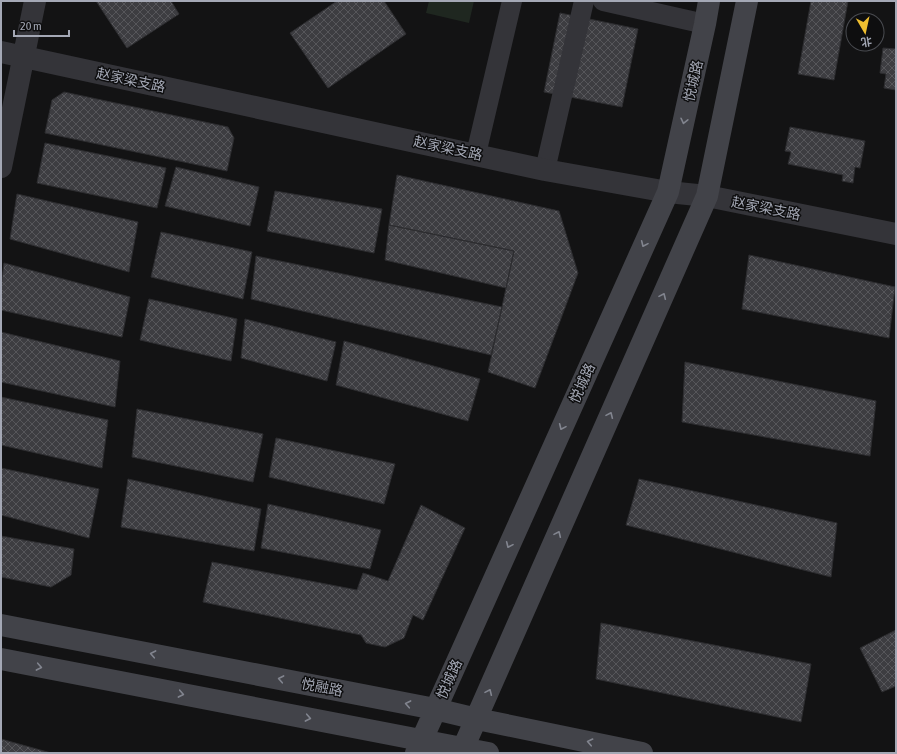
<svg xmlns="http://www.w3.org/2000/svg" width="897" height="754" font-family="'Asap Condensed','Noto Sans SC',sans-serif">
  <defs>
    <pattern id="building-cross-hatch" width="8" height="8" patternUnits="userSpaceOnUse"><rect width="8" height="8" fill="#3d3d41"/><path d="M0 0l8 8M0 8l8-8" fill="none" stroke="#56565a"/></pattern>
  </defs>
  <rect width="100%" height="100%" fill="#131314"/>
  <!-- pitch -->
  <path fill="#1f2720" d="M429,1H474L469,23L426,13Z"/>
  <!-- building -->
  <path fill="url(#building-cross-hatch)" stroke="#2d2d30" d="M96,1H171L179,14L127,48Z
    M337,1H384L406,34L328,88L290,33Z
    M811,1H848L834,80L798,74Z
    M560,13L638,29L622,107L544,92Z
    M883,48L896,49V90L884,88L886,74L880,73Z
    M64,92L228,127L234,138L227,171L45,133L52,100Z
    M790,127L865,141L860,168L855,167L853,183L842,181L843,175L788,164L791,152L785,151Z
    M45,143L166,168L157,208L37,183Z
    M176,167L259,187L250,226L165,206Z
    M397,175L559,211L578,273L535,388L488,372L514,251L389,225Z
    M275,191L382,209L374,253L267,231Z
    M17,194L138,222L129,272L10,239Z
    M389,225L514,251L506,288L385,260Z
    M161,232L252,252L243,299L151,277Z
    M749,255L895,287L889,338L742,309Z
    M256,256L502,307L491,355L251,299Z
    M4,263L130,297L122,337L1,310V286Z
    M149,299L237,319L231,361L140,340Z
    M245,319L336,342L327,381L241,358Z
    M1,332L120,361L115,407L1,382Z
    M344,341L480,379L468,421L336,385Z
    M685,362L876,401L870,456L682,422Z
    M1,397L108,420L102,468L1,445Z
    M137,409L263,434L253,482L132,457Z
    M276,438L395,464L384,504L269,477Z
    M1,468L99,489L89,538L1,515Z
    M128,479L261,509L254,551L121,527Z
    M639,479L837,523L831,577L626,525Z
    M268,504L381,530L370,569L261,548Z
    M421,505L465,528L423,620L413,615L404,638L385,647L366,643L361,635L203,602L212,562L357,590L363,573L388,581Z
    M1,536L74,549L71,575L51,587L1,577Z
    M601,623L811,664L801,722L596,679Z
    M896,630V686L882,692L860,648Z
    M1,739L51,753H1Z"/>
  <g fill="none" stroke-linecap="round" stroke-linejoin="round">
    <!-- minor -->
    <path stroke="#343439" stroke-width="20" d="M603,1L705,24
      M476,154L512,1
      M545,170L584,1"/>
    <!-- tertiary -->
    <path stroke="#343439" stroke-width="22" d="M1,52L545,170L668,192L707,196L896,234
      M1,167L35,1"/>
    <!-- secondary -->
    <path stroke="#424349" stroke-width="22" d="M1,625L435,709L477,719L642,753
      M1,659L488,753
      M416,753L668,192L705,24L709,1
      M461,753L707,196L747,1"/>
  </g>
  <!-- one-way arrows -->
  <defs><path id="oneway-chevron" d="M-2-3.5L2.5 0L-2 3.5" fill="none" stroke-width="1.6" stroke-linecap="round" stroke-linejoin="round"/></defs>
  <g stroke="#82858f">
    <use href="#oneway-chevron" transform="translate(684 121) rotate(103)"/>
    <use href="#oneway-chevron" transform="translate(644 244) rotate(114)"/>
    <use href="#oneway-chevron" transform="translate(663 296) rotate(-66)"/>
    <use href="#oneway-chevron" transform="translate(610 415) rotate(-66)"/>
    <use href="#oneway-chevron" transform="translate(562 427) rotate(114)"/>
    <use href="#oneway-chevron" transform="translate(558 534) rotate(-66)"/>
    <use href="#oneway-chevron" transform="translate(509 545) rotate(114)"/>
    <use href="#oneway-chevron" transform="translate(153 654) rotate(-169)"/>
    <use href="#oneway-chevron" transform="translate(39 667) rotate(11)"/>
    <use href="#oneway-chevron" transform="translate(281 679) rotate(-169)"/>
    <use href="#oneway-chevron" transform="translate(489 692) rotate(-66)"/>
    <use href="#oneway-chevron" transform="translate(181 694) rotate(11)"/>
    <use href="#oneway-chevron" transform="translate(408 704) rotate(-169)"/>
    <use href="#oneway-chevron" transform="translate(308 718) rotate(11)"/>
    <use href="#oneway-chevron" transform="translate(590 742) rotate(-168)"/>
  </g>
  <g text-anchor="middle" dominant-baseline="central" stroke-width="3" stroke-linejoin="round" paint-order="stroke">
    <!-- street labels -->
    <g font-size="14" fill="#a4a8b5" stroke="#0e0e0f">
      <text transform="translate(131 80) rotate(12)">赵家梁支路</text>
      <text transform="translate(693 81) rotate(-77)">悦城路</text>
      <text transform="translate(448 148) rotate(12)">赵家梁支路</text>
      <text transform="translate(766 208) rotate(11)">赵家梁支路</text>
      <text transform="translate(582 383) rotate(-66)">悦城路</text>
      <text transform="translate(449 679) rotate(-66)">悦城路</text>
      <text transform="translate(322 687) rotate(11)">悦融路</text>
    </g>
  </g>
  <!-- border -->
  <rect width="897" height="754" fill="none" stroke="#a4a8b5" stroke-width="4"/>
  <!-- north arrow -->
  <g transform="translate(865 32) rotate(171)"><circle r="19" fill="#0e0e0f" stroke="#4a4c51"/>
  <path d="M0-3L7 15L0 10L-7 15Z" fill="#efbf30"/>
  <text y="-6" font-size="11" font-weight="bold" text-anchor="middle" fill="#a4a8b5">北</text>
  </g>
  <!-- scale -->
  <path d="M14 30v6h55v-6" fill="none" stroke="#a4a8b5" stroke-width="2"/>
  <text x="20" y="30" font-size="12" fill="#a4a8b5" stroke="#0e0e0f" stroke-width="3" paint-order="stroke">20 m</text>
</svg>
